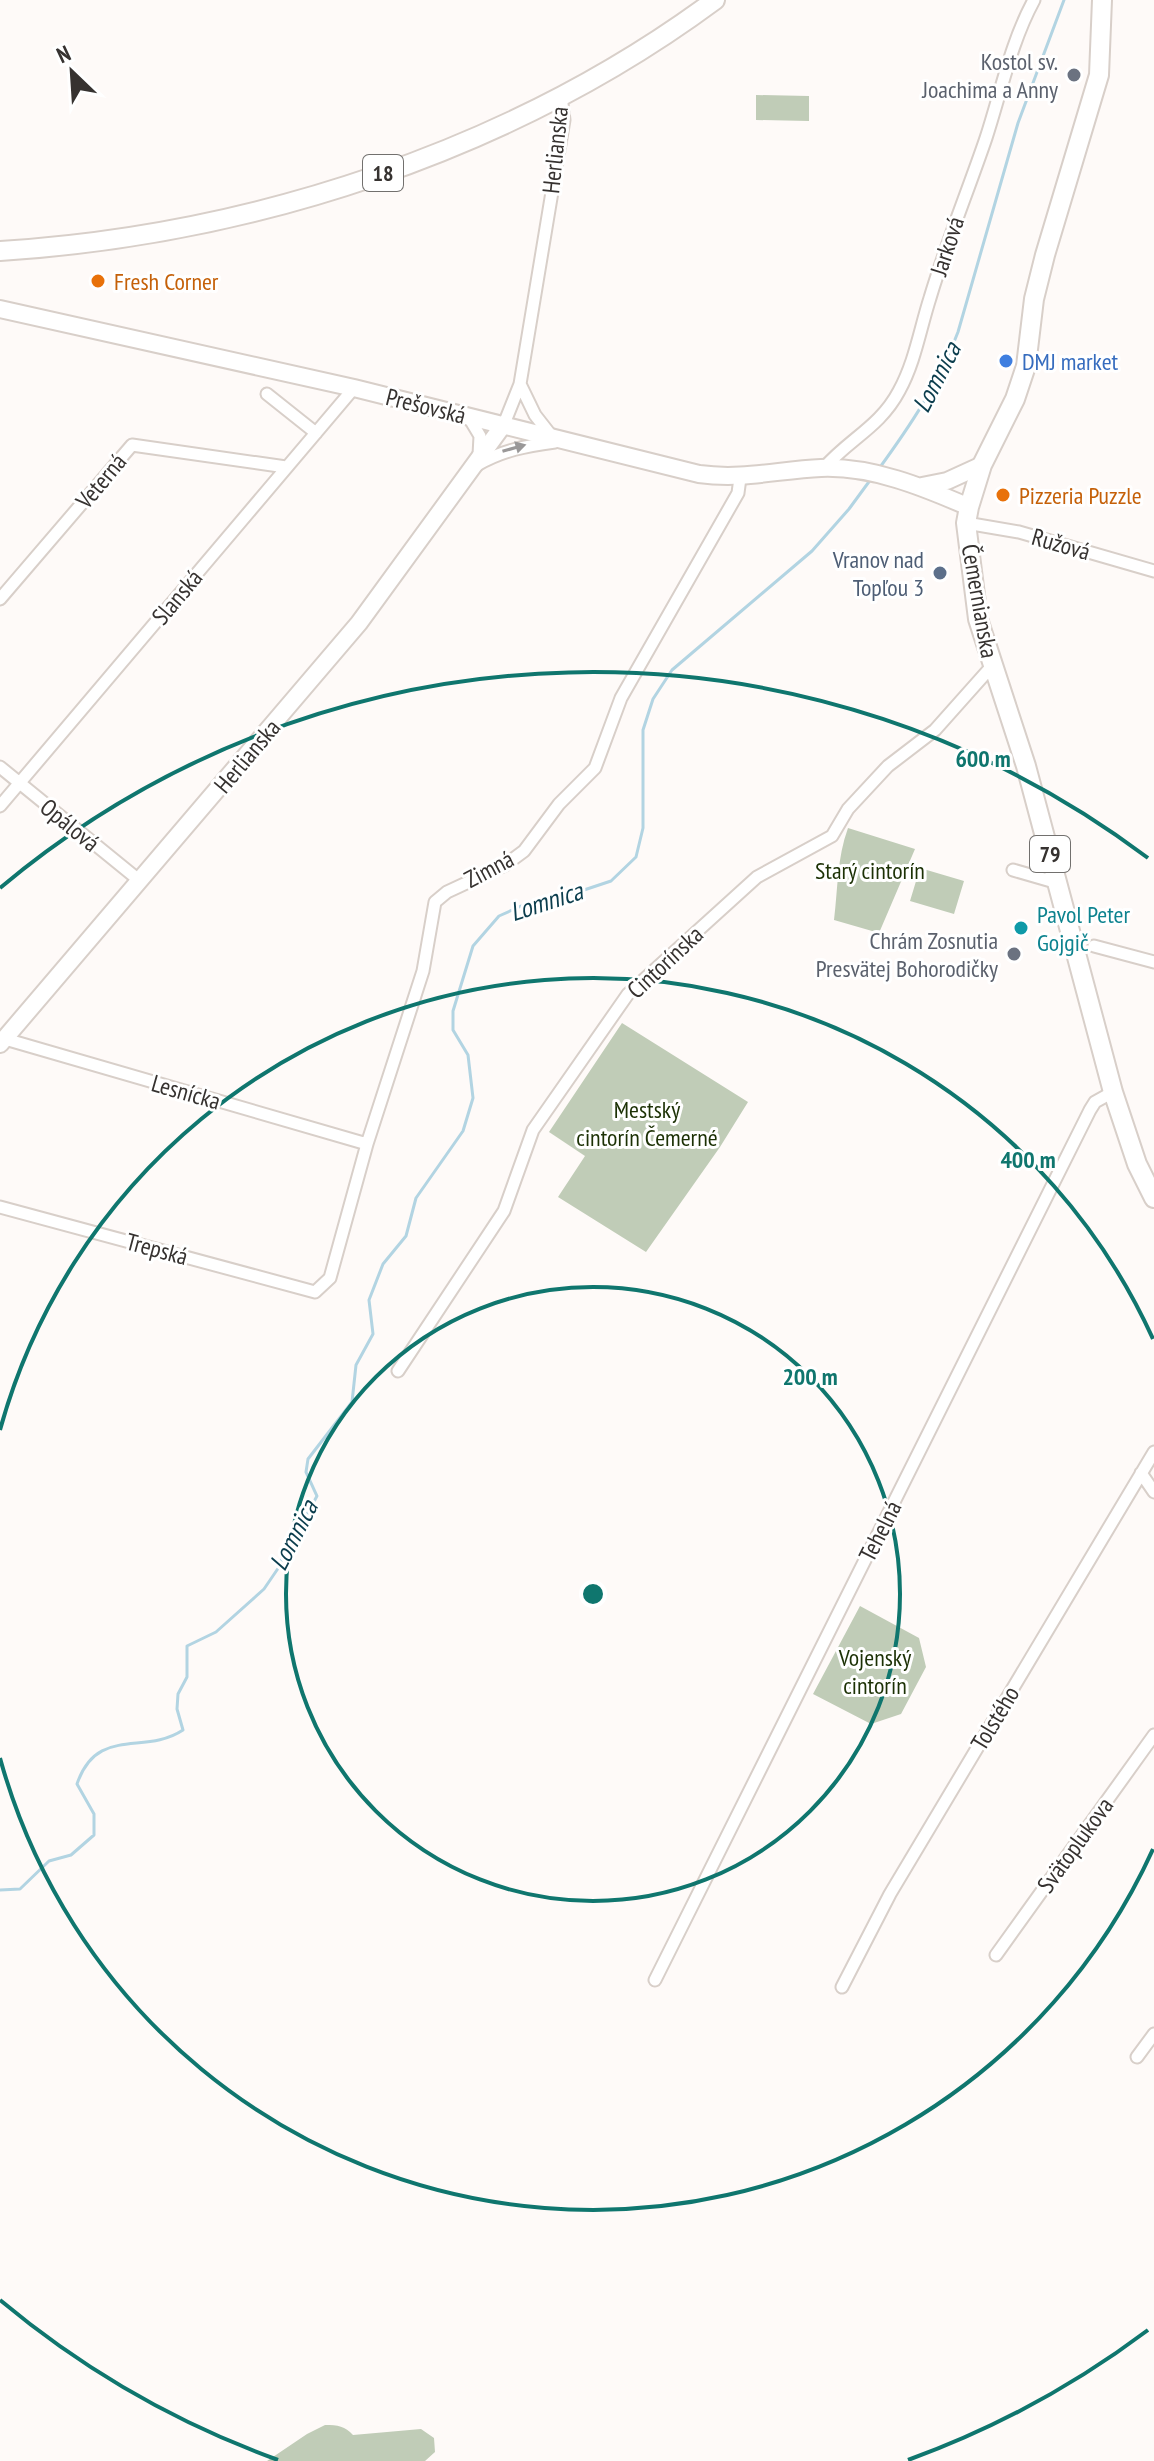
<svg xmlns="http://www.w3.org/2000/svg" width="1154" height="2461" font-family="'PT Sans Narrow',sans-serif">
  <rect width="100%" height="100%" fill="#fefaf8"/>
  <!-- green -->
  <path fill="#c0ccb7" d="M756,95L809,96V121L756,120Z
    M848,828L915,849L879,933L834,920C838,888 837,858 848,828Z
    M920,868L964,881L954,914L910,901Z
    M622,1023L748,1102L720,1147L646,1252L558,1197L585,1156L549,1132Z
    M860,1606L919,1638L926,1667L901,1714L871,1724L813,1694Z
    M325,2425C338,2425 345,2426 353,2435L421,2429L434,2438L435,2452L425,2461H267L307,2434Z"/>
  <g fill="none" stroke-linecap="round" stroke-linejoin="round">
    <!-- stream -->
    <path stroke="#b2d4e2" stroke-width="3" d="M878,470C910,426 939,383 958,332L1018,123L1064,0
      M0,1890L20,1889L49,1861L71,1855L94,1835V1814L77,1784C97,1725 144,1756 183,1730L177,1709L178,1694L187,1677V1646L216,1632L264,1589L279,1567L291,1531L305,1518L317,1496L306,1472L308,1459L352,1402L356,1365L373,1334L369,1300L383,1264L406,1236L416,1198L463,1131L473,1098L468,1055L453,1030V1011L473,946L499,916L537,899L581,891L611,881L636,857L643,828V730L653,699L672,670L812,551L849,509L871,479"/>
    <!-- street casing -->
    <g stroke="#d8cfc9" stroke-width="15">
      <path id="street" d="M520,384L535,415L553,438
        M267,394L316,433
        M468,416L480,436L479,455
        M504,424L520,384L564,120L561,96
        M477,465C503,450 526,446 555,442
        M824,468C849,439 880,427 899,391C915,362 920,329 930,298C946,244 968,191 986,138C1001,92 1011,42 1034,0
        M966,523L1019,532L1154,571
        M0,599L132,445L286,467
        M0,767L140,881
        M0,806L354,388
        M1013,870L1058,883
        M1094,946L1154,962
        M5,1039L367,1144
        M0,1207L315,1292L330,1278L367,1144L423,971L435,902L447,892L505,865L524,851L559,804L595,768L621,698L738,493L740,478
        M398,1371L504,1211L533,1130L628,994L757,877L832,836L848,809L888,766L935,730L992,666
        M1141,1473L1154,1492
        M996,1955L1154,1735
        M655,1980L1090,1110L1095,1102L1113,1092
        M842,1987L890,1894L1154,1452
        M1137,2057L1154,2034"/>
    </g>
    <!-- secondary casing -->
    <g stroke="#d8cfc9" stroke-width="20">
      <path id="secondary" d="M0,309L354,388L699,474C743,480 778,470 821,468C872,466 923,487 969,507
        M922,486L947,481L982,465
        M0,1044L359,623L504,424"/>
    </g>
    <!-- primary casing -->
    <g stroke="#d8cfc9" stroke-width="22">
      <path id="primary" d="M1102,0L1099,75L1045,255L1034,299L1026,366L1015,399L982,465L969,507L966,523L978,619L1026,766L1113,1092L1137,1164L1154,1198
        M0,251C252,235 511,151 715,0"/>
    </g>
    <!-- street -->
    <use href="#street" stroke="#fff" stroke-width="11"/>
    <!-- secondary -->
    <use href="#secondary" stroke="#fff" stroke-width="16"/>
    <!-- primary -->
    <use href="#primary" stroke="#fff" stroke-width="18"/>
  </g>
  <!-- one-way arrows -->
  <defs><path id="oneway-solid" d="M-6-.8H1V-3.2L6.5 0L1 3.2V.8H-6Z" transform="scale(2)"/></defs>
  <use fill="#9a9898" href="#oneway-solid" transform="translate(514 448) rotate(-16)"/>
  <!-- distance rings -->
  <g fill="none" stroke="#0f766e" stroke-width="4">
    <circle cx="593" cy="1594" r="307"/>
    <path d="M1153 1849A615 615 0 0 1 0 1758M0 1430A615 615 0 0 1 1153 1339"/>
    <path d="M1148 2330A922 922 0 0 1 908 2460M278 2460A922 922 0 0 1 0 2300M0 888A922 922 0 0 1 1148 858"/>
  </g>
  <!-- markers -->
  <g fill="#6b7280" stroke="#fff" stroke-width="3">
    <circle cx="1074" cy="75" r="8"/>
    <circle cx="1014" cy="954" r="8"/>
  </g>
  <g fill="#e8710a" stroke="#fff" stroke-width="3">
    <circle cx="98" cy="281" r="8"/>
    <circle cx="1003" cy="495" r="8"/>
  </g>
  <circle fill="#3f7fe0" stroke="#fff" stroke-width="3" cx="1006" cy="361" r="8"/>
  <circle fill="#5c6f8a" stroke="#fff" stroke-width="3" cx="940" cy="573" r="8"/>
  <circle fill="#0f9aa8" stroke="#fff" stroke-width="3" cx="1021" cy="928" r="8"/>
  <g text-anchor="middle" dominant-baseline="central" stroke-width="6" stroke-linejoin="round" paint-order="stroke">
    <!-- shield labels -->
    <g fill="#fff" stroke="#72706e" stroke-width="2">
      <rect x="363" y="155" width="40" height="36" rx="6"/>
      <rect x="1030" y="836" width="40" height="36" rx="6"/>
    </g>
    <g font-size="22" font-weight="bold" fill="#363230">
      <text x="383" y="173">18</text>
      <text x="1050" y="854">79</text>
    </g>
    <!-- worship labels -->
    <g font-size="24" fill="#5b616d" stroke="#fff" text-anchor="end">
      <text x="1058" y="61">Kostol sv.<tspan x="1058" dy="28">Joachima a Anny</tspan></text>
      <text x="998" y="940">Chrám Zosnutia<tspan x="998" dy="28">Presvätej Bohorodičky</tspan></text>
    </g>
    <!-- street labels -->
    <g font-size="24" fill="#363230" stroke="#fff">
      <text transform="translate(555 150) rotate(-84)">Herlianska</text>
      <text transform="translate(947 246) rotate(-72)">Jarková</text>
      <text transform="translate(426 406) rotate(14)">Prešovská</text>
      <text transform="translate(101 481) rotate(-50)">Veterná</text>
      <text transform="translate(1061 544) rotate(16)">Ružová</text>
      <text transform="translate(177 597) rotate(-50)">Slanská</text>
      <text transform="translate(980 601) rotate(80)">Čemernianska</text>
      <text transform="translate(247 756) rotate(-50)">Herlianska</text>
      <text transform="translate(70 825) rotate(39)">Opálová</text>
      <text transform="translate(489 869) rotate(-28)">Zimná</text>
      <text transform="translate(665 962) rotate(-43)">Cintorínska</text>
      <text transform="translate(186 1092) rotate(16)">Lesnícka</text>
      <text transform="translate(157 1249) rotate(15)">Trepská</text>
      <text transform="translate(880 1531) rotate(-63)">Tehelná</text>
      <text transform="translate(995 1718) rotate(-59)">Tolstého</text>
      <text transform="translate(1075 1845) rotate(-54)">Svätoplukova</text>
    </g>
    <!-- food labels -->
    <g font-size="24" fill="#c56008" stroke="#fff" text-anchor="start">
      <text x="114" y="281">Fresh Corner</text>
      <text x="1019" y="495">Pizzeria Puzzle</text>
    </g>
    <!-- shop labels -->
    <g font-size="24" fill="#366cbe" stroke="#fff" text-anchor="start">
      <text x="1022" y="361">DMJ market</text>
    </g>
    <!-- service labels -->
    <g font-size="24" fill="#4e5e75" stroke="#fff" text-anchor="end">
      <text x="924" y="559">Vranov nad<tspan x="924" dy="28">Topľou 3</tspan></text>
    </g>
    <!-- park labels -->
    <g font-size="24" fill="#1c3105" stroke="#fff">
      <text x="870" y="870">Starý cintorín</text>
      <text x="647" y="1109">Mestský<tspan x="647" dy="28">cintorín Čemerné</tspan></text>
      <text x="875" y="1657">Vojenský<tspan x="875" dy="28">cintorín</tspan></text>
    </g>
    <!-- culture labels -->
    <g font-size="24" fill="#0d838f" stroke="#fff" text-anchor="start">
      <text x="1037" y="914">Pavol Peter<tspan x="1037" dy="28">Gojgič</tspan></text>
    </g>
    <!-- water labels -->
    <g font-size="26" font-style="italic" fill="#0b3d4d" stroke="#fff">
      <text transform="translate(936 377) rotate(-63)">Lomnica</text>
      <text transform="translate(546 901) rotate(-18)">Lomnica</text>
      <text transform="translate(293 1535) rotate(-63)">Lomnica</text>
    </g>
  </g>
  <circle cx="593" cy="1594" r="12" fill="#0f766e" stroke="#fff" stroke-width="4"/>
  <g font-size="24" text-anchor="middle" font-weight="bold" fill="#0f766e" stroke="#fff" stroke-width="6" stroke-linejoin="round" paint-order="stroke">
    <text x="983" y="767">600 m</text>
    <text x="1028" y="1168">400 m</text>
    <text x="810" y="1385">200 m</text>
  </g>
  <!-- north arrow -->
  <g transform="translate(72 72) rotate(335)" stroke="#ffffff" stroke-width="6" paint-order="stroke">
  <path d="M0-6L14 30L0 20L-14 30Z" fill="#363230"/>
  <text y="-12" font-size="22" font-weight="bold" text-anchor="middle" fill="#363230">N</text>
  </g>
</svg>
